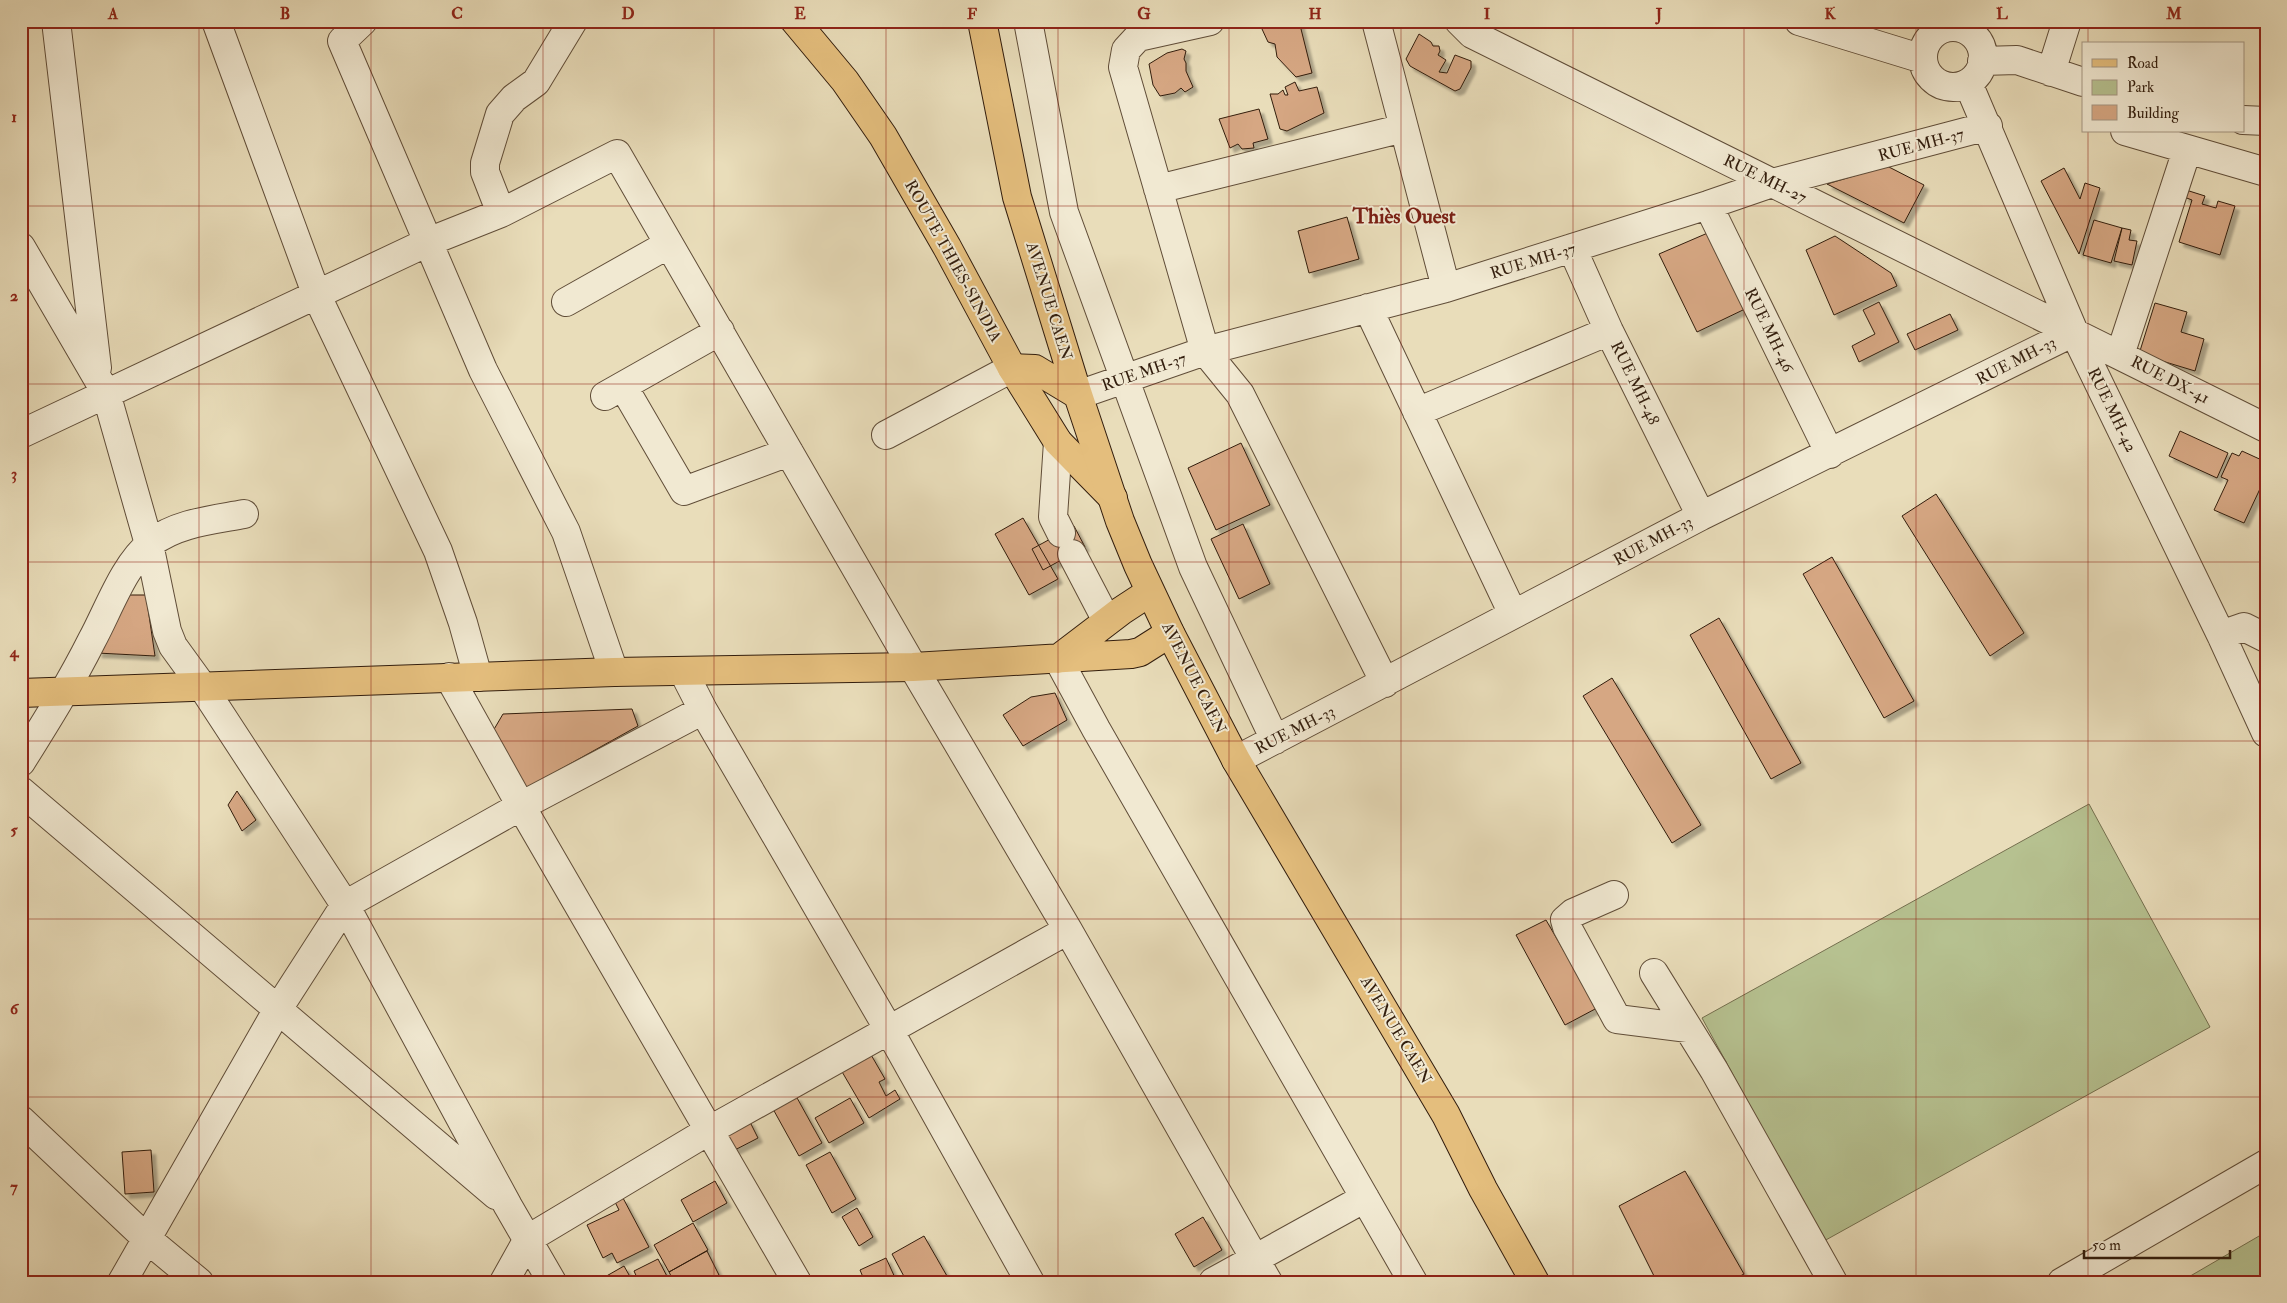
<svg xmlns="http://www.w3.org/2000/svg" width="2287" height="1303" font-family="'IM FELL Double Pica',serif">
  <defs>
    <filter id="shadow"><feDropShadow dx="4.5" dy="4.5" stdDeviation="1" flood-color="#0004"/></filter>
  </defs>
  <rect width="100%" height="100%" fill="#e9ddba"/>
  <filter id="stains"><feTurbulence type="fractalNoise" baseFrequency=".004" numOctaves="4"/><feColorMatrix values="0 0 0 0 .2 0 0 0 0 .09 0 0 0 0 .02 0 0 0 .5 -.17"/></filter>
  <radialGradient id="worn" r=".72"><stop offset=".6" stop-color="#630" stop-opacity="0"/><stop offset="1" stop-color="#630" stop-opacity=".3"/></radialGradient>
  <!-- green -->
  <path fill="#b6c190" stroke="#746f4e" d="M2089,804L2210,1027L1824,1241L1702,1018Z
    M2266,1232V1282H2180Z"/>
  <!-- building -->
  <path fill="#d6a783" stroke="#321d0d" filter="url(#shadow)" d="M1278,21H1299L1312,73L1296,77L1277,57L1275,44L1268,42L1262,29L1265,25Z
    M1419,34L1431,42L1433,46H1439L1440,51L1438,55L1446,60L1439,72L1447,73L1455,55L1471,61V68L1460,89L1455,91L1410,66L1406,59Z
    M1182,49L1186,51L1184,59L1186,63V71L1193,87L1185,92L1181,88L1175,93L1160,96L1153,85L1149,64L1167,53Z
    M1295,82L1299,91L1317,87L1324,113L1287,131L1280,129L1270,94H1278L1283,90L1285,95H1288L1285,87Z
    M1259,109L1268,139L1253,143L1254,148L1242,149L1238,144L1230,148L1219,119Z
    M1887,166L1924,185L1904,223L1827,184Z
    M2064,168L2080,199L2085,183L2100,188L2079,254L2041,181Z
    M2186,190L2205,196L2202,204L2216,208L2218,201L2235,206L2220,255L2179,242L2192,200L2184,197Z
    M1347,217L1359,259L1309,273L1298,231Z
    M2094,220L2122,228L2111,263L2083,255Z
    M2122,228L2131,230L2129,240L2137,241L2132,265L2114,261Z
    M1710,232L1745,309L1697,332L1659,254Z
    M1835,236L1891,273L1897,286L1834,315L1806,250Z
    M1879,302L1899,342L1859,362L1852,346L1875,334L1863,310Z
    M2155,303L2187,312L2181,332L2204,339L2195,371L2139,354Z
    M1950,314L1958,330L1915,350L1907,334Z
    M2180,431L2228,453L2217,478L2169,456Z
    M1241,443L1270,505L1216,530L1188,468Z
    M2242,451L2266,462V476L2244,523L2214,510L2228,480L2221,477L2232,453L2239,456Z
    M1936,494L2024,633L1990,656L1902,516Z
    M1023,518L1058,579L1029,595L995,534Z
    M1243,524L1270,584L1239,599L1211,539Z
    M1074,526L1085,547L1043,570L1032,549Z
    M1832,557L1914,701L1884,718L1803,574Z
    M120,595H146L155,656L97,653Z
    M1719,618L1801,763L1771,779L1690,635Z
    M1612,678L1701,825L1672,843L1583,696Z
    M1055,693L1067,720L1023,746L1003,715L1031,697Z
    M632,709L638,726L525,789L493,731L503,714Z
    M237,791L256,820L242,831L228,805Z
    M1546,920L1597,1008L1565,1025L1516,935Z
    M870,1053L885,1079L879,1082L886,1096L895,1090L900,1099L869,1118L841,1070Z
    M796,1096L822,1143L799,1156L773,1109Z
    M850,1098L864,1123L829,1143L815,1118Z
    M749,1120L758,1138L729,1153L720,1136Z
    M151,1150L154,1192L125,1194L122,1152Z
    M830,1152L856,1199L832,1213L806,1165Z
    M1685,1171L1744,1274L1729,1282H1657L1619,1206Z
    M715,1181L727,1203L693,1222L681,1200Z
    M623,1198L649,1247L617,1263L612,1253L603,1258L587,1225L619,1210L615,1202Z
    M857,1208L873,1237L859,1246L842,1217Z
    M1203,1217L1222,1250L1194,1267L1175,1234Z
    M693,1223L708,1250L669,1272L654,1245Z
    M924,1236L947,1276L937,1282H907L892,1254Z
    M707,1251L719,1275L706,1282H674L669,1272Z
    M886,1258L897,1282H865L860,1270Z
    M658,1259L670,1282H639L634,1271Z
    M624,1266L633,1282H596Z"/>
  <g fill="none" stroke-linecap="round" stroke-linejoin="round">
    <!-- minor casing -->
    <g stroke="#604d38" stroke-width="30">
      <path id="minor" d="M56,21L97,368
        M216,21L317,296L438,551L463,623L478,677
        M363,21L342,41L483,370L566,532L614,672
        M1028,21L1064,212L1193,567L1275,740
        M1210,21L1138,37L1126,50L1123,67L1205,351L1240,394L1385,683
        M1376,21L1446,288
        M1459,21L1472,34L2266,428
        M1799,21L1923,59
        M1923 57a30 30 0 1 1 60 0a30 30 0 1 1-60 0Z
        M1982,61L2017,60L2083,82
        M2051,72L2067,21
        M1968,83L2074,332L2221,635L2266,733
        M2243,120L2266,121
        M2125,131L2266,172
        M1158,189L1404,128
        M1708,205L1830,454
        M501,213L485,172V163L500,114L514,98L536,82L573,21
        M21,247L106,393L149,544L167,631L173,646L202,686L345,905L508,1206L552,1282
        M1572,248L1609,331L1701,516
        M566,302L669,244
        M1368,308L1513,614
        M2120,355L2187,150
        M623,386L684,491L789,452
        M1078,395L1205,351L1446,288L1708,205L1772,183L1988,126
        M605,396L720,331
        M1417,412L1609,331
        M21,434L428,242L501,213L617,154L913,667L1068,930L1268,1282
        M886,435L1012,368
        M1058,442L1053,517L1061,533
        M1072,554L1107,621
        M2221,635L2244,627L2266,638
        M1058,659L1096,729L1413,1282
        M683,671L703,710L889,1030L1030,1282
        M449,677L521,806L797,1282
        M1236,760L1701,516L2074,332
        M21,762C46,722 71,682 92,640C108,611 124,564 151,543C177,523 212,520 244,514
        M21,791L496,1195
        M1614,895L1573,913L1565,920L1567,927L1617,1019L1688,1028
        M1654,973L1714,1070L1833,1282
        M21,1120L146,1238L199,1282
        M122,1282L278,1009L345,905L521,806L703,710
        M504,1282L528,1239L710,1130L1068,930
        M1213,1282L1365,1198
        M2062,1282L2266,1164"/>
    </g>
    <!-- major casing -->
    <g stroke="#321d0d" stroke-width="30">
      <path id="major" d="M795,21L845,81L883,136L947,247L1012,368L1058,442L1113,498
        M1058,659L1121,611L1150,592
        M21,693L614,672L913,667L1131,654L1140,652L1170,633"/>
    </g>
    <!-- highway casing -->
    <g stroke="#321d0d" stroke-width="30">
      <path id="highway" d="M982,21L1017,197L1078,395L1120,521L1138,565L1170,633L1236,760L1446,1115L1483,1189L1535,1282
        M1012,368L1035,369L1078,395"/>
    </g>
    <!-- minor -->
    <use href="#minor" stroke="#f1e9d2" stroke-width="28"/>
    <!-- major -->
    <use href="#major" stroke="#e4be7d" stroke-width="28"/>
    <!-- highway -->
    <use href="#highway" stroke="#e4be7d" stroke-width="28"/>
  </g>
  <!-- grid -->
  <path fill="none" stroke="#8f2418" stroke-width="1" stroke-opacity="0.55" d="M199,21V1282M371,21V1282M543,21V1282M714,21V1282M886,21V1282M1058,21V1282M1229,21V1282M1401,21V1282M1573,21V1282M1744,21V1282M1916,21V1282M2088,21V44M2088,131V1282M21,206H2266M21,384H2266M21,562H2266M21,741H2266M21,919H2266M21,1097H2266"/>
  <g text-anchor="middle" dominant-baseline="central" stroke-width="4" stroke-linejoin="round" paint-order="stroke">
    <!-- street labels -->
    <g font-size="16" fill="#321d0d" stroke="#f1e9d2">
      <text transform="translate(1921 145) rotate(-15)">RUE MH-37</text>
      <text transform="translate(1765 179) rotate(26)">RUE MH-27</text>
      <text transform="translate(953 261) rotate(61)">ROUTE THIES-SINDIA</text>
      <text transform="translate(1533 261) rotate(-17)">RUE MH-37</text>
      <text transform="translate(1049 301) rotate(73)">AVENUE CAEN</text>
      <text transform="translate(1769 330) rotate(64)">RUE MH-46</text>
      <text transform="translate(2016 361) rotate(-27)">RUE MH-33</text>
      <text transform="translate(1144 372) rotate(-19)">RUE MH-37</text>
      <text transform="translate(2170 380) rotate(27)">RUE DX-41</text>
      <text transform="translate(1635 383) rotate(64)">RUE MH-48</text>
      <text transform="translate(2112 410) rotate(64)">RUE MH-42</text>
      <text transform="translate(1653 541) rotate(-28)">RUE MH-33</text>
      <text transform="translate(1194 678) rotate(63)">AVENUE CAEN</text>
      <text transform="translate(1295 730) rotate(-27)">RUE MH-33</text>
      <text transform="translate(1396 1030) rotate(59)">AVENUE CAEN</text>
    </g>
    <!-- district labels -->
    <g font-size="21" font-weight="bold" fill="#7a1f14" stroke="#f1e9d2">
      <text x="1404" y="216">Thiès Ouest</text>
    </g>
  </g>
  <!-- margin -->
  <rect width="2287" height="1303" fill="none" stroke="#e9ddba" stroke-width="55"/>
  <!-- legend -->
  <rect x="2082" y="42" width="162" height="90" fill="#f1e9d2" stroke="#a59783"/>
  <rect x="2092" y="59" width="25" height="8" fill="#e4be7d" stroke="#a59783"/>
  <text x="2127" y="68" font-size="15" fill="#321d0d">Road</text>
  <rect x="2092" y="80" width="25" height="15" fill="#b6c190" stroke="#a59783"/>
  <text x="2127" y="92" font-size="15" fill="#321d0d">Park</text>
  <rect x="2092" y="105" width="25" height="15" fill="#d6a783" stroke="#a59783"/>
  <text x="2127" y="118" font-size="15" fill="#321d0d">Building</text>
  <!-- scale -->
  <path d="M2084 1250v8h146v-8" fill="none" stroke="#321d0d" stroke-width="2.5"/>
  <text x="2092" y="1250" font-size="15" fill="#321d0d" stroke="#f1e9d2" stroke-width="4" paint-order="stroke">50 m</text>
  <rect x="28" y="28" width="2232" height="1248" fill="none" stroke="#8f2418" stroke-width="2"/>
  <g font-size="16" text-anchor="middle" font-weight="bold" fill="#8f2418">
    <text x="113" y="19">A</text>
    <text x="285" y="19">B</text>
    <text x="457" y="19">C</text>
    <text x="628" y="19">D</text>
    <text x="800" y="19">E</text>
    <text x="972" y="19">F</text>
    <text x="1144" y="19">G</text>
    <text x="1315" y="19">H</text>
    <text x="1487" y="19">I</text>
    <text x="1659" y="19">J</text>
    <text x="1830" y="19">K</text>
    <text x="2002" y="19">L</text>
    <text x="2174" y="19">M</text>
    <text x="14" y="122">1</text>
    <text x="14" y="301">2</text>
    <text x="14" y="479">3</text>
    <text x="14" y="657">4</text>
    <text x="14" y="835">5</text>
    <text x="14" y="1014">6</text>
    <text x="14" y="1192">7</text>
  </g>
  <rect width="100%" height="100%" filter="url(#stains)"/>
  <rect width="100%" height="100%" fill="url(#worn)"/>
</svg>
